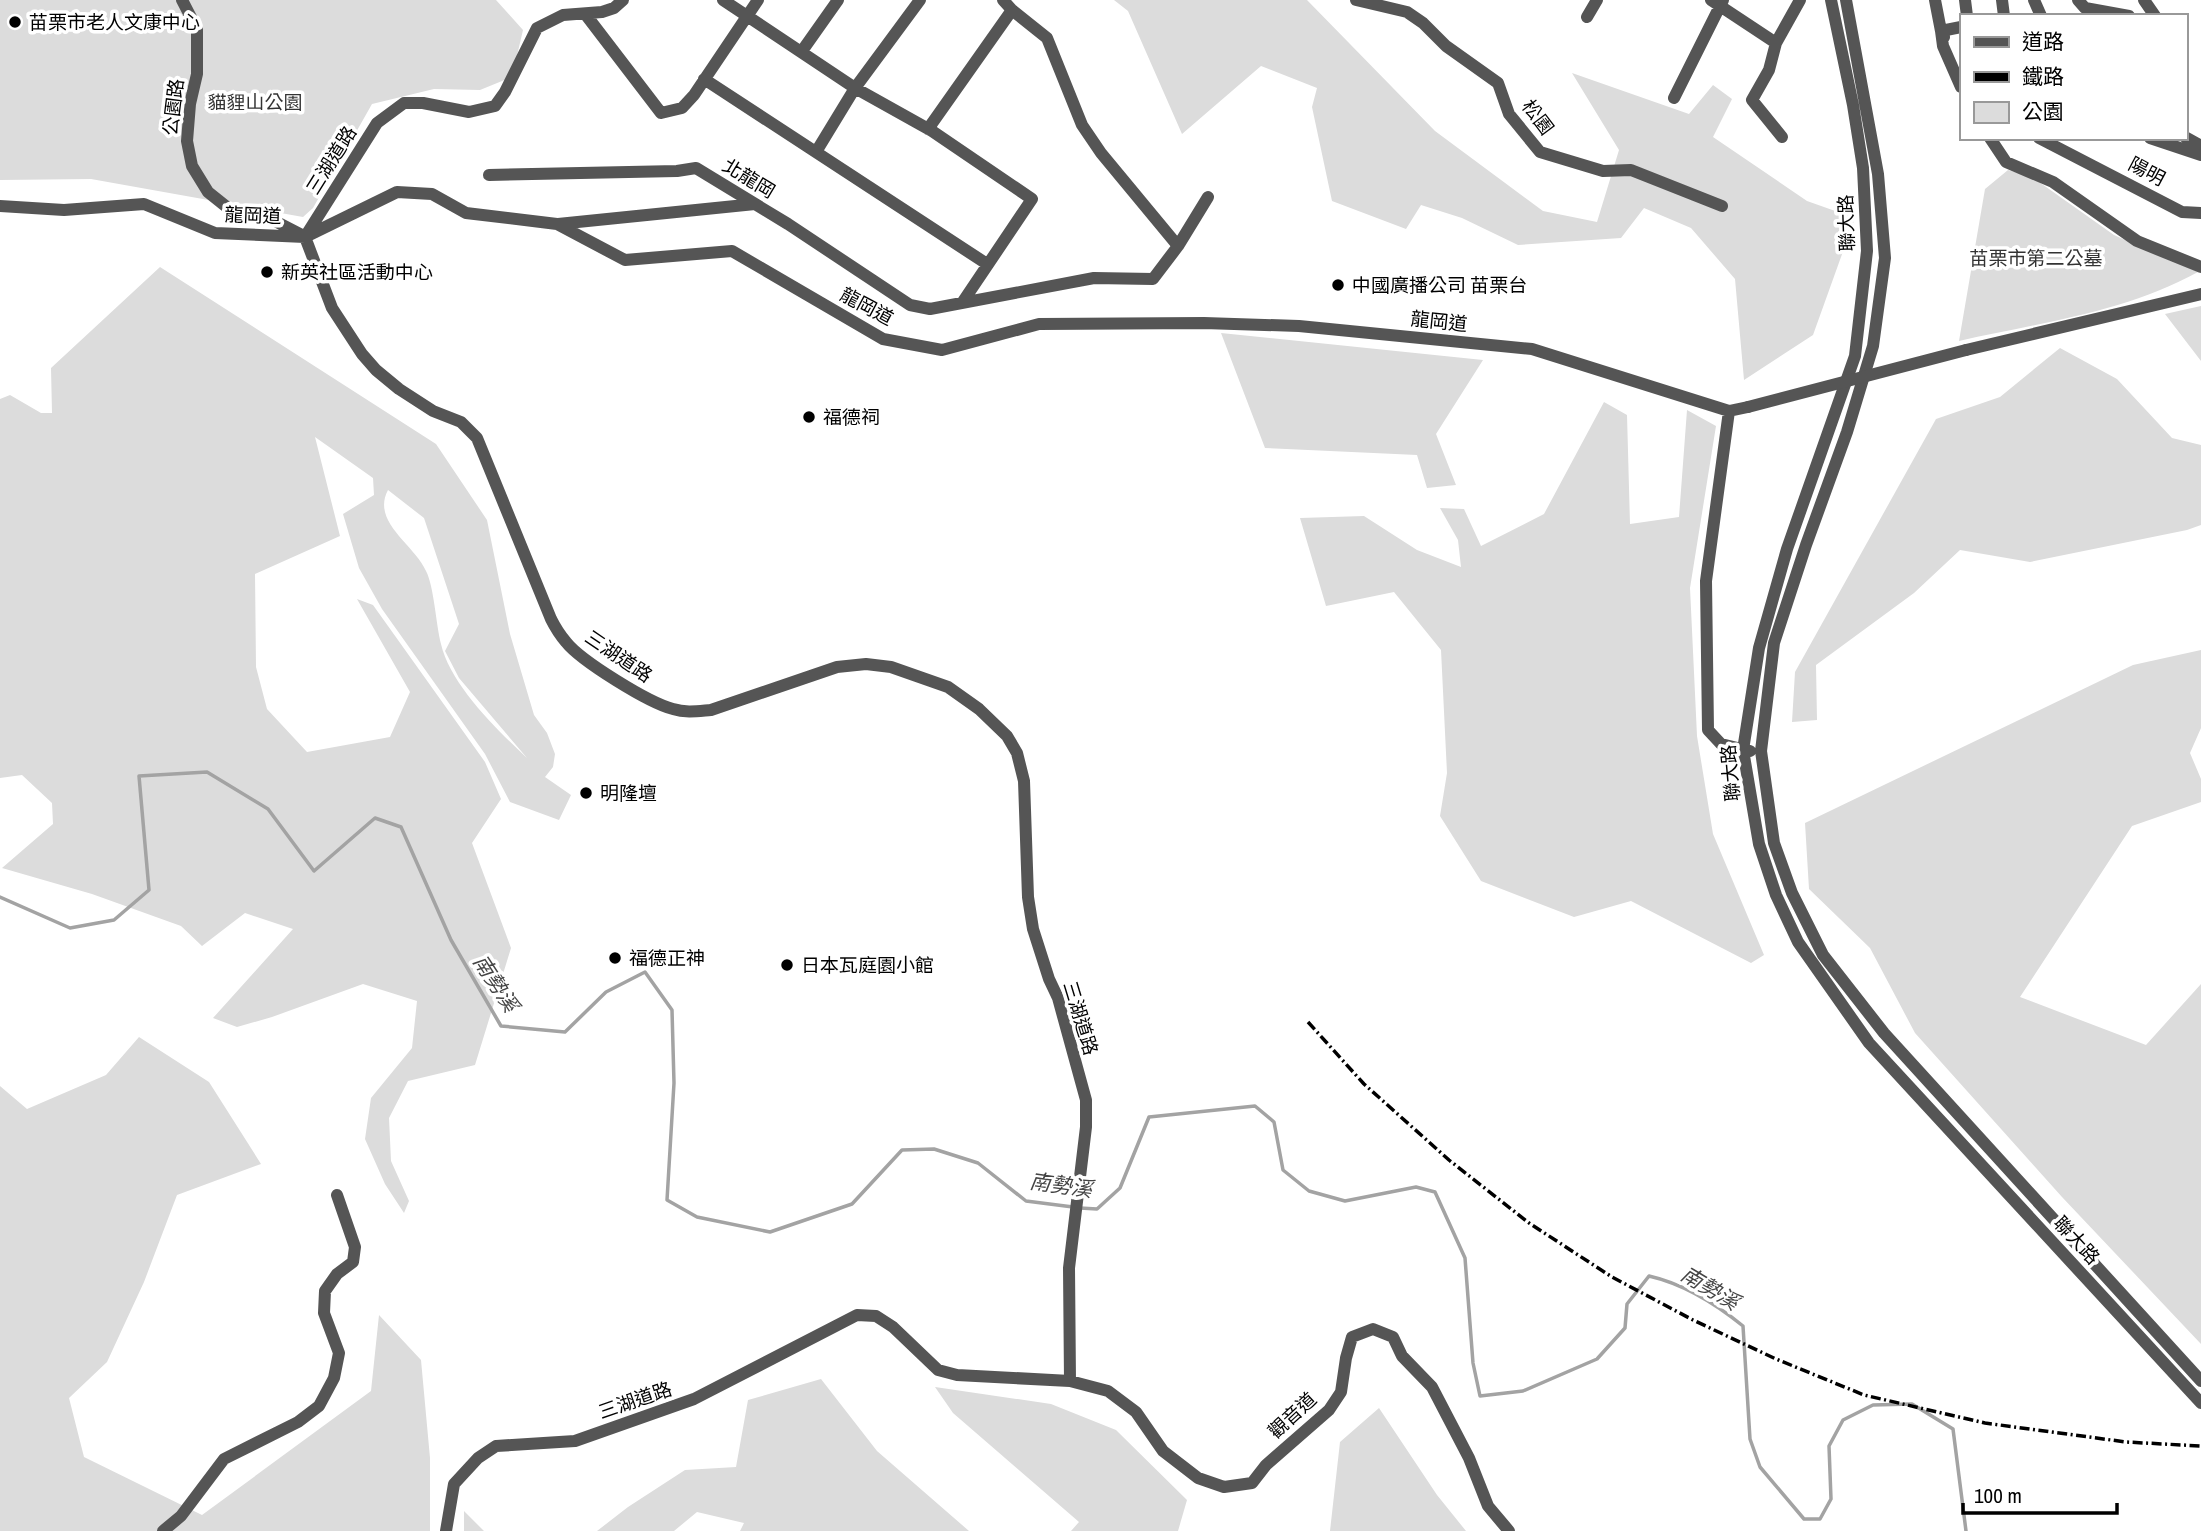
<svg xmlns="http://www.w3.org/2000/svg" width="2201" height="1531" font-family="'Archivo Narrow','Noto Sans TC',sans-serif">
  <rect width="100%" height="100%" fill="#fff"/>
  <!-- green -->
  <path fill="#dcdcdc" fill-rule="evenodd" d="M0,0H496L523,30L512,77L480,90L434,89L372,104L313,208L303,217L91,179L0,180Z
    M1114,0H1307L1435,131L1543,211L1597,222L1619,150L1572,73L1689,114L1713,85L1732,99L1713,137L1807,201L1855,218L1813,335L1744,380L1735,279L1691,228L1644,208L1621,238L1518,245L1462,218L1421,205L1406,229L1332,201L1312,107L1317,88L1261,66L1182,134L1128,11Z
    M2008,170L2032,177L2114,235L2198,272C2126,312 2039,323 1959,341L1985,189Z
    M160,267L436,444L487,520L510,634L534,715L547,733L555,754L553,767L545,777L571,795L559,820L510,802L485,754L382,609L359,568L343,514L374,495L373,478L315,437L340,536L255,574L256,667L267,709L307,752L390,737L410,692L357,599L373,605L485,762L501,799L472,843L511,948L475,1065L408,1081L389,1118L391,1161L409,1201L404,1213L385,1184L365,1139L371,1098L412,1048L417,1001L363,984L272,1017L237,1027L213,1018L293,929L245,913L202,946L181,926L92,894L2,868L53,824L52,803L22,775L0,778V399L10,395L41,413H52L51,368ZM388,490L424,518L459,624L445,651L459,678L527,758C497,730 450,684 441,644C436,625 434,586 426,571C414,544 371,522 388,490Z
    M2201,306V361L2165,314Z
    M1221,333L1483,360L1436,434L1456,485L1427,488L1417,455L1265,448Z
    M2060,348L2117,379L2172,438L2201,445V525L2187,530L2030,562L1960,550L1914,593L1816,665L1817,720L1792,722L1795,672L1936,419L2000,397Z
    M1604,402L1627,415L1630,524L1679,517L1687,410L1716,426L1690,588L1697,736L1713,834L1764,955L1751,963L1631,901L1574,917L1481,881L1440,816L1447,773L1441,650L1394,592L1326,606L1300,518L1364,516L1417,550L1461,567L1458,540L1440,508L1464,509L1481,546L1544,514Z
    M2201,650V728L2190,753L2201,779V802L2132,826L2020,997L2146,1045L2201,984V1344L2062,1197L1915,1033L1870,948L1809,889L1805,823L2133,665Z
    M139,1037L209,1082L261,1164L177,1195L144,1282L107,1362L69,1398L84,1457L202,1515L371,1391L379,1315L421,1360L430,1458V1531H0V1086L27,1109L106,1075Z
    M821,1379L877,1451L969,1531H740L744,1523L697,1512L674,1531H597L628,1507L685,1470L736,1467L748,1400Z
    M935,1387L1051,1404L1116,1430L1187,1500L1178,1531H1071L1079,1522L953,1413Z
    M1379,1408L1437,1495L1466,1531H1330L1340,1442Z
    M464,1511L484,1531H464Z"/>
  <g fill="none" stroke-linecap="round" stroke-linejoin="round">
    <!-- stream -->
    <path stroke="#a3a3a3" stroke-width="3.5" d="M0,897L70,928L114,920L149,890L139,776L207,772L268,809L314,871L375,818L401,827L451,940L501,1026L565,1032L606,992L645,972L672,1010L674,1083L667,1200L697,1217L770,1232L852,1204L902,1150L934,1149L978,1163L1026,1201L1073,1207
      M1080,1208L1097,1209L1120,1188L1149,1117L1255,1106L1274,1122L1283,1170L1309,1191L1345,1201L1416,1187L1435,1192L1465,1258L1473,1363L1480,1396L1523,1391L1597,1359L1625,1328L1627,1304L1649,1276C1684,1284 1716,1304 1743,1326L1750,1439L1760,1467L1804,1519H1820L1831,1499L1829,1446L1843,1420L1873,1405L1912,1404L1953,1429L1966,1531"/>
    <!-- minor -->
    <path stroke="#555" stroke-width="12" d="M182,0L197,29V74L190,104L187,141L192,166L208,192L233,212L271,219L302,235
      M623,0L614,8L602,12L563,15L537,28L505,92L495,106L469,112L423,103H404L377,123L305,237L332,308L362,354L376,370L399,389L433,411L461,422L477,438L551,619C555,627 560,635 566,642C581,661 649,703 673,709C686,713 698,711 711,710L837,667L866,664L891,667L948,687L979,709L1007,736L1017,753L1024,781L1028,897L1033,929L1049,979L1058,998L1086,1100V1127L1069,1268L1070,1381
      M723,0L855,88L932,131L1032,199L962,303
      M1003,0L1012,10L1047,38L1082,125L1101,153L1178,246
      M1356,0L1407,12L1423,23L1446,46L1498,83L1509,114L1540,152L1603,171L1631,170L1722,206
      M1711,0L1776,43
      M1831,0L1853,105L1863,168L1867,251L1855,356L1787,549L1759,648L1743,750L1759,844L1776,895L1798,942L1869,1043L2201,1403
      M1846,0L1878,174L1885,258L1873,346L1847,432L1806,545L1774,643L1761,751L1774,843L1792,893L1823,955L1884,1033L2201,1381
      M1935,0L1941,31L1944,37
      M1965,0L1967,16
      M2002,0L2004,16
      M2034,0L2041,16
      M2078,0L2085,8L2129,16
      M2144,0L2155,16
      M586,15L661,113L682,108L694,95L758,0
      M1587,17L1597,0
      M1961,27L1941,31L1943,46L1961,87
      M802,51L838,0
      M704,79L987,264
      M1674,98L1723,0
      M928,129L1012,10
      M1782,137L1752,100L1769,70L1776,43L1800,0
      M2185,137L2201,146
      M1990,138L2006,162L2053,182L2137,241L2201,267
      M2039,138L2182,212L2201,213
      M2150,138L2201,155
      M816,152L855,88L920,0
      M489,175L677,171L696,168L788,224L910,305L930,309L1094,278L1153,279L1178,246L1208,197
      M0,206L64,210L144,204L215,233L305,237L397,192L432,194L466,213L557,224L625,260L732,251L883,339L942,350L1039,324L1204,323L1299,326L1532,349L1729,411L1748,407
      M558,224L755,204
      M1966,350L2201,294
      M1729,411L1706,581L1708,730L1721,744L1750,751
      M163,1531L181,1516L224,1459L298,1422L319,1406L334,1378L339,1353L324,1313L325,1291L337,1274L353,1262L355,1247L337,1195
      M446,1531L454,1484L478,1458L496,1446L575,1441L694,1399L857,1315L876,1316L893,1327L938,1370L957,1375L1070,1381L1108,1391L1136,1412L1163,1451L1198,1478L1224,1487L1252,1483L1266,1465L1329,1410L1341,1392L1346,1358L1352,1337L1373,1329L1393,1337L1402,1356L1432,1387L1469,1458L1488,1506L1509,1531"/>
    <!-- rail -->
    <path stroke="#000" stroke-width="3.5" stroke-dasharray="10 3.5 2 3.5" stroke-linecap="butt" d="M1308,1022L1364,1084L1449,1160L1529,1223L1612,1277L1693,1320L1776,1359L1864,1395L1985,1423L2126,1442L2201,1446"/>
    <!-- minor-bridge -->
    <path stroke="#555" stroke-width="12" d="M1748,407L1966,350"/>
  </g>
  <!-- markers -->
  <g fill="#000" stroke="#fff" stroke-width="2.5">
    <circle cx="15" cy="22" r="7"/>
    <circle cx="267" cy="272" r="7"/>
    <circle cx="1338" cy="285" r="7"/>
    <circle cx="809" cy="417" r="7"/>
    <circle cx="586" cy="793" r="7"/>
    <circle cx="615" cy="958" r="7"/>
    <circle cx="787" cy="965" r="7"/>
  </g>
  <g text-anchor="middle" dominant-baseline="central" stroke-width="7" stroke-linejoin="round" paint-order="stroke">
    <!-- poi labels -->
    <g font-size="19" fill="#000" stroke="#fff" text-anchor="start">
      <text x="29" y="22">苗栗市老人文康中心</text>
      <text x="281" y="272">新英社區活動中心</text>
      <text x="1352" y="285">中國廣播公司 苗栗台</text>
      <text x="823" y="417">福德祠</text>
      <text x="600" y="793">明隆壇</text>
      <text x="629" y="958">福德正神</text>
      <text x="801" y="965">日本瓦庭園小館</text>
    </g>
    <!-- park labels -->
    <g font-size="19" fill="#333" stroke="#fff">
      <text x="255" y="102">貓貍山公園</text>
      <text x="2036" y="258">苗栗市第二公墓</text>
    </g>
    <!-- street labels -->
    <g font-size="19" fill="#000" stroke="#fff">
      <text transform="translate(173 107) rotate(-83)">公園路</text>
      <text transform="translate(1538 117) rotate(53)">松園</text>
      <text transform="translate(331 160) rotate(-58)">三湖道路</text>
      <text transform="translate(2147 171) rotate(28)">陽明</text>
      <text transform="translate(749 178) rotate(31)">北龍岡</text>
      <text transform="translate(253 215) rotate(2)">龍岡道</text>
      <text transform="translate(1846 223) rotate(-92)">聯大路</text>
      <text transform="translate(867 306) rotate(28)">龍岡道</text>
      <text transform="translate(1439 321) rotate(6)">龍岡道</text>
      <text transform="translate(619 656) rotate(34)">三湖道路</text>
      <text transform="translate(1730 773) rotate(-95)">聯大路</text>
      <text transform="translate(1081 1018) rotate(73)">三湖道路</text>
      <text transform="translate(2077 1240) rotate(47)">聯大路</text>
      <text transform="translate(635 1400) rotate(-19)">三湖道路</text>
      <text transform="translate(1292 1415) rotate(-43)">觀音道</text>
    </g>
    <!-- water labels -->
    <g font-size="21" font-style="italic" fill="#444" stroke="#fff">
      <text transform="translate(496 983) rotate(57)">南勢溪</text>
      <text transform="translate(1061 1185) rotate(8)">南勢溪</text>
      <text transform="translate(1710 1288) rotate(31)">南勢溪</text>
    </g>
  </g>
  <!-- legend -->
  <rect x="1960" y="14" width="228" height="126" fill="#ffffff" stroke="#999999" stroke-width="2"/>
  <rect x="1974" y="37" width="35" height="10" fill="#555555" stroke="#999999" stroke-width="2"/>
  <text x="2022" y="49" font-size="21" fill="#000000">道路</text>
  <rect x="1974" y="72" width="35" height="10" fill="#000000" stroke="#999999" stroke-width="2"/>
  <text x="2022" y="84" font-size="21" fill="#000000">鐵路</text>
  <rect x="1974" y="102" width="35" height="21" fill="#dcdcdc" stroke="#999999" stroke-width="2"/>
  <text x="2022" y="119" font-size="21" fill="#000000">公園</text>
  <!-- scale -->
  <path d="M1963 1503v10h154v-10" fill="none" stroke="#000000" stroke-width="3.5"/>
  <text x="1974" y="1503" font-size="21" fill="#000000" stroke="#ffffff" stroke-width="5" paint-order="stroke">100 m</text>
</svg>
